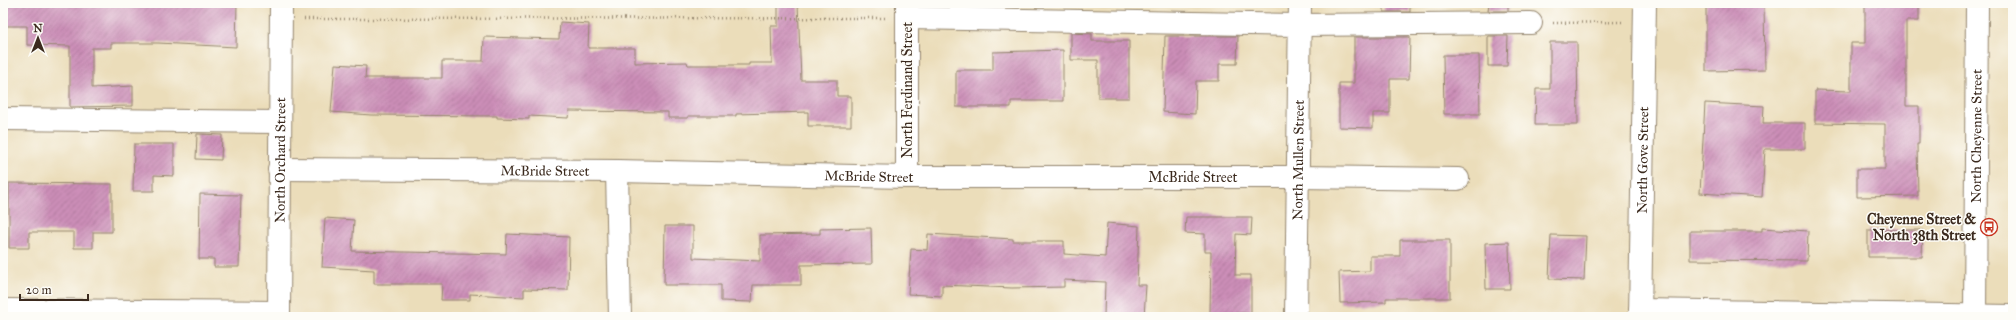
<svg xmlns="http://www.w3.org/2000/svg" width="2016" height="320" viewBox="0 0 2016 320" font-family="'IM FELL Great Primer',serif">
<defs>
<pattern id="building-hatch" width="6" height="6" patternUnits="userSpaceOnUse"><rect width="6" height="6" fill="#cc8eb8"/><path d="M-1 1l2-2M0 6l6-6M5 7l2-2" fill="none" stroke="#a77495"/></pattern>
</defs>
<rect width="100%" height="100%" fill="#fdfcf7"/>
<filter id="ink" filterUnits="userSpaceOnUse"><feTurbulence type="fractalNoise" baseFrequency=".025" numOctaves="2"/><feDisplacementMap in="SourceGraphic" scale="8" xChannelSelector="R" yChannelSelector="G"/><feConvolveMatrix kernelMatrix="1 2 1 2 8 2 1 2 1" color-interpolation-filters="sRGB"/></filter>
<filter id="wash" filterUnits="userSpaceOnUse"><feTurbulence type="fractalNoise" baseFrequency=".012" numOctaves="4" result="noise"/><feDisplacementMap in="SourceGraphic" scale="16" xChannelSelector="R" yChannelSelector="G"/><feGaussianBlur stdDeviation="0.9" result="paint"/><feColorMatrix in="noise" values="0 0 0 0 0 0 0 0 0 0 0 0 0 0 0 0 0 1.4 0 .05"/><feComposite in="paint" operator="in"/></filter>
<g filter="url(#wash)">
<rect width="100%" height="100%" fill="#ebddba"/>
<g id="blocks">
<g fill="url(#building-hatch)">
<polygon points="3,3 237,3 236,47 158,43 111,43 111,48 92,48 92,88 133,86 133,106 70,107 70,46 27,45 27,26 3,26"/>
<polygon points="778,3 798,3 801,80 837,80 837,96 851,96 851,126 808,126 808,112 736,114 736,116 688,116 688,118 668,118 668,112 569,111 568,118 529,116 529,119 497,118 497,116 371,115 331,112 335,64 366,66 365,78 442,78 442,61 483,61 484,37 559,39 560,22 589,24 588,48 635,48 635,63 687,62 688,65 749,65 749,63 772,63 771,26 778,26"/>
<rect x="1384" y="3" width="26" height="9"/>
<polygon points="1489,3 1508,3 1508,11 1488,11"/>
<polygon points="1706,3 1764,3 1765,70 1706,71"/>
<polygon points="1865,3 1919,3 1919,21 1906,21 1906,106 1919,106 1919,144 1917,144 1918,196 1857,197 1857,169 1885,169 1885,124 1815,123 1815,90 1851,91 1851,43 1865,43"/>
<polygon points="1071,33 1092,34 1092,41 1129,41 1129,98 1098,98 1098,60 1071,60"/>
<polygon points="1165,36 1238,36 1237,64 1219,64 1219,81 1196,81 1195,114 1163,112"/>
<polygon points="1488,36 1508,36 1507,66 1488,66"/>
<polygon points="1354,37 1410,37 1409,79 1390,79 1390,113 1373,113 1373,128 1339,127 1339,83 1354,83"/>
<polygon points="1550,42 1577,42 1578,125 1535,125 1536,89 1550,89"/>
<polygon points="1063,50 1063,101 1011,101 1011,107 956,107 956,70 993,70 993,52"/>
<polygon points="1443,55 1479,55 1480,114 1444,114"/>
<polygon points="1705,103 1764,106 1763,123 1805,123 1805,149 1765,149 1762,197 1700,193"/>
<polygon points="197,134 222,135 221,160 196,159"/>
<polygon points="134,144 174,144 174,176 154,175 154,191 133,191"/>
<polygon points="9,183 112,184 112,232 93,232 93,248 74,248 74,232 29,232 29,248 9,248"/>
<polygon points="200,194 241,195 239,267 214,267 214,259 199,259"/>
<polygon points="1186,217 1252,217 1251,235 1236,234 1235,275 1251,275 1251,313 1210,313 1211,252 1205,252 1205,234 1185,233"/>
<polygon points="325,218 354,220 352,251 506,254 507,234 569,237 568,290 524,289 524,297 470,294 470,300 441,300 442,284 374,284 374,270 322,267"/>
<polygon points="1107,223 1139,226 1137,285 1146,285 1144,317 1104,315 1105,282 1064,280 1064,287 1012,288 942,285 942,296 908,294 911,249 927,250 928,234 1013,239 1013,241 1064,241 1064,254 1105,257"/>
<polygon points="665,226 693,226 693,258 760,261 760,235 820,234 820,229 871,228 872,264 801,265 801,285 753,285 752,302 721,301 721,285 664,285"/>
<polygon points="1762,228 1808,231 1807,261 1690,260 1690,231 1762,231"/>
<polygon points="1868,230 1923,230 1922,257 1868,257"/>
<polygon points="1551,235 1586,236 1584,280 1549,279"/>
<polygon points="1400,240 1450,240 1450,298 1386,298 1386,302 1340,303 1339,272 1370,271 1370,256 1400,256"/>
<polygon points="1509,242 1510,289 1486,289 1485,243"/>
</g>
</g>
</g>
<g filter="url(#ink)">
<use href="#blocks" fill-opacity="0" stroke="#93846c" stroke-width="1"/>
<g fill="none" stroke-linecap="round" stroke-linejoin="round">
<g stroke="#93846c" stroke-width="24">
<g id="minor">
<polyline points="907,18 1299,25 1531,23"/>
<polyline points="3,119 280,122"/>
<path id="s1" d="M279,169L617,171L907,177H1298L1458,179"/>
<polyline points="617,171 620,317"/>
<polyline points="907,177 907,4"/>
<polyline points="3,310 279,312"/>
<polyline points="1640,310 2013,316"/>
<path id="s2" d="M279,317L281,3"/>
<path id="s3" d="M1296,317L1300,3"/>
<path id="s4" d="M1640,317L1645,3"/>
<path id="s5" d="M1975,317L1977,3"/>
</g>
</g>
<g stroke="#93846c" stroke-width="2.5" stroke-dasharray="1 3" stroke-linecap="butt">
<polyline points="304,19 885,18"/>
<polyline points="1553,23 1622,22"/>
</g>
<use href="#minor" stroke="#fff" stroke-width="22"/>
</g>
</g>
<defs>
<g id="bus-ring" transform="scale(0.9)"><circle r="9.5" fill="#fdfcf7" stroke="#c8321e" stroke-width="1.5"/><path d="M-5-6H5V4H4V6H2V4H-2V6H-4V4H-5ZM-3.5-4V0h7V-4ZM-3.5 1.2v1.5H-2V1.2ZM2 1.2v1.5H3.5V1.2Z" fill="#c8321e"/></g>
</defs>
<g fill-rule="evenodd">
<use href="#bus-ring" x="1989" y="227"/>
</g>
<g text-anchor="middle" stroke-width="3" stroke-linejoin="round" paint-order="stroke">
<g font-size="14" fill="#3b2a1e" stroke="#fdfcf7">
<text transform="translate(907 90) rotate(-90)" y="5">North Ferdinand Street</text>
<text dy="5" stroke="none"><textPath href="#s5" startOffset="181">North Cheyenne Street</textPath></text>
<text dy="5" stroke="none"><textPath href="#s2" startOffset="157">North Orchard Street</textPath></text>
<text dy="5" stroke="none"><textPath href="#s3" startOffset="157">North Mullen Street</textPath></text>
<text dy="5" stroke="none"><textPath href="#s4" startOffset="157">North Gove Street</textPath></text>
<text dy="5" stroke="none"><textPath href="#s1" startOffset="266">McBride Street</textPath></text>
<text dy="5" stroke="none"><textPath href="#s1" startOffset="590">McBride Street</textPath></text>
<text dy="5" stroke="none"><textPath href="#s1" startOffset="914">McBride Street</textPath></text>
</g>
<g font-size="14" font-weight="bold" fill="#3b2a1e" stroke="#fdfcf7" text-anchor="end">
<text x="1976" y="224">Cheyenne Street &amp;<tspan x="1976" dy="16">North 38th Street</tspan></text>
</g>
</g>
<rect width="2016" height="320" fill="none" stroke="#fdfcf7" stroke-width="16"/>
<g transform="translate(38 38)" stroke="#fdfcf7" stroke-width="3" paint-order="stroke">
<path d="M0-3L7 15L0 10L-7 15Z" fill="#3b2a1e"/>
<text y="-6" font-size="11" font-weight="bold" text-anchor="middle" fill="#3b2a1e">N</text>
</g>
<path d="M20 294v6h68v-6" fill="none" stroke="#3b2a1e" stroke-width="2"/>
<text x="26" y="294" font-size="12" fill="#3b2a1e" stroke="#fdfcf7" stroke-width="3" paint-order="stroke">20 m</text>
</svg>
